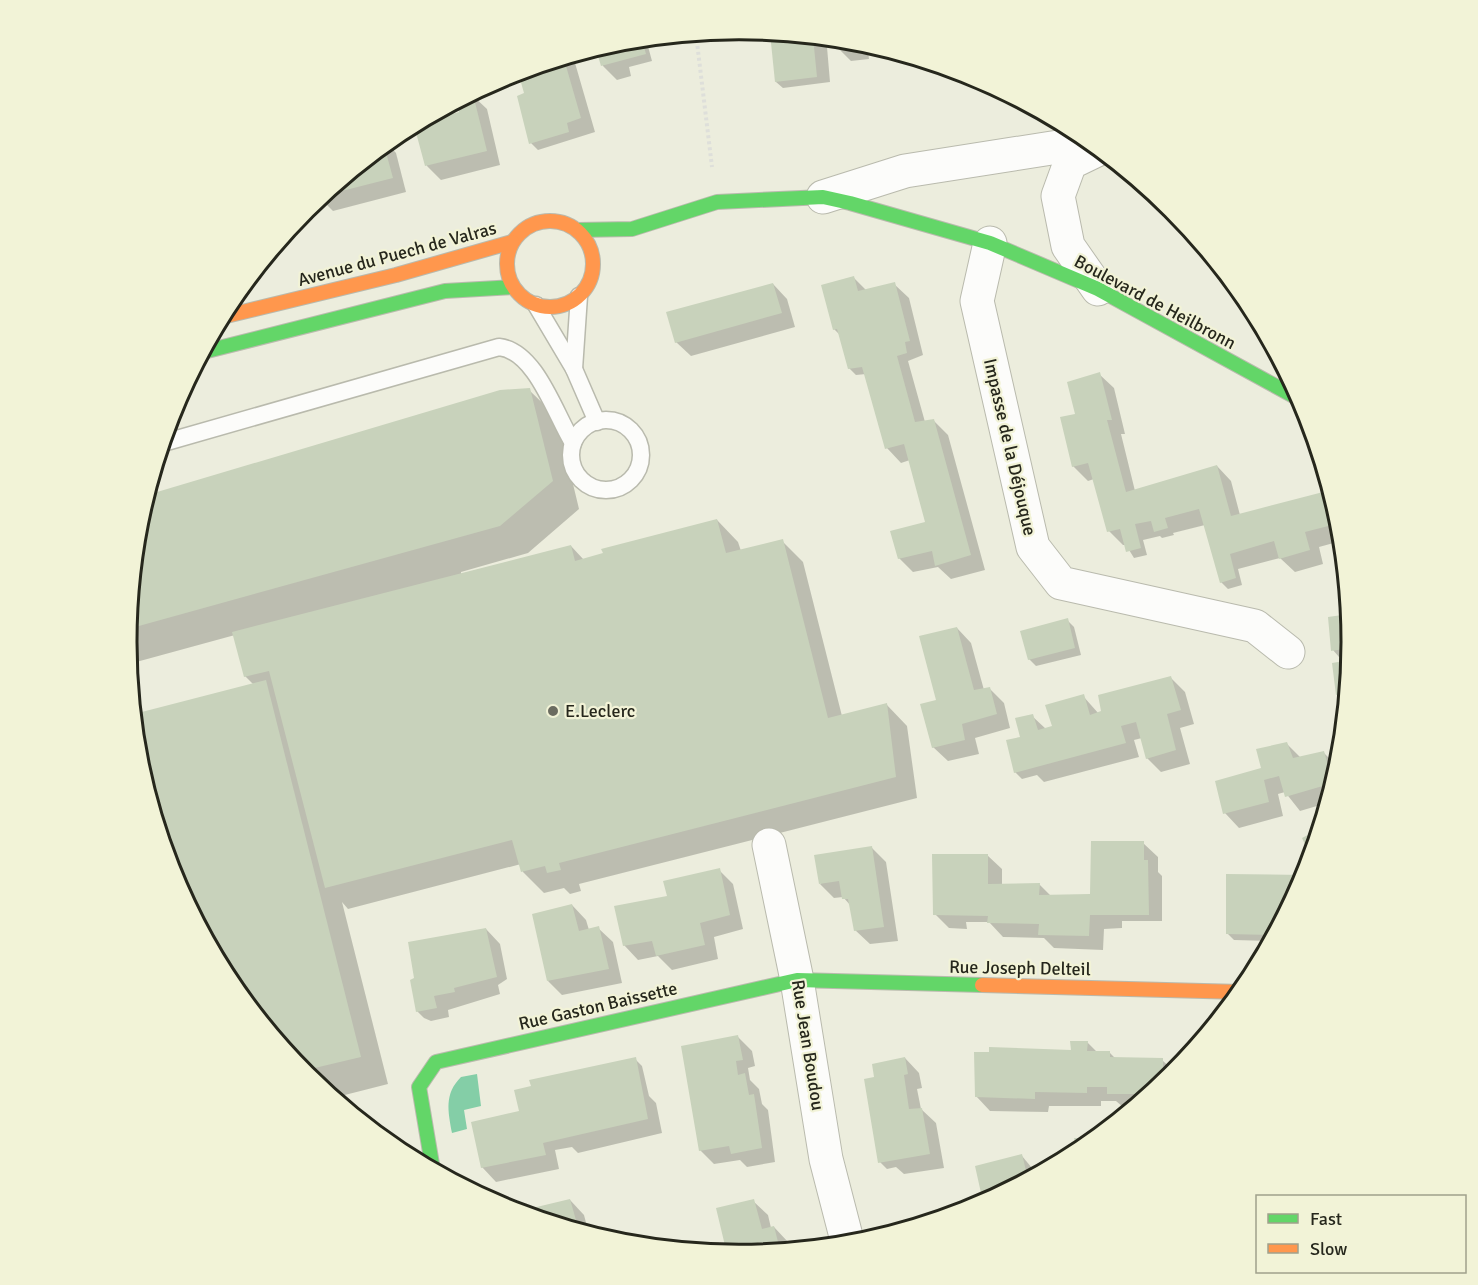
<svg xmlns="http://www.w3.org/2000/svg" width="1478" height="1285" viewBox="0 0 1478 1285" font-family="Signika,sans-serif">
<rect width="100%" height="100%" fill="#eceddd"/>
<path fill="#84cea7" d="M477,1074L481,1106L464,1110L467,1129L452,1133C448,1111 444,1094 461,1077Z"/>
<g fill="#0003">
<polygon points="772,33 859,42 867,44 869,59 851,61 836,46 827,47 830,82 783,88 776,82"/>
<polygon points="646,39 652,61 629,67 631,76 617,80 603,66 598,48 620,42"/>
<polygon points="872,46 885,50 877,51"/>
<polygon points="573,56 595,132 538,150 531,143 526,94 520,72"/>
<polygon points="472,95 487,109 500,165 441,180 427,166 418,132 461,113 458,102"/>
<polygon points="387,143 396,153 406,192 333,211 320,198"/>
<polygon points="854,278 867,291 894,284 909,298 923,355 908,361 925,422 933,420 948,435 985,570 951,579 938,567 913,572 899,558 927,523 910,460 901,463 887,448 866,374 856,375 849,368 841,336 834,329"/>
<polygon points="773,284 787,299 795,327 691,356 676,342"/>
<polygon points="1099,374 1114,388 1125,434 1121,434 1135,491 1217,466 1231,481 1240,515 1327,492 1332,498 1341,541 1319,547 1323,564 1295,572 1280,558 1238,569 1242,585 1228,589 1221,582 1205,525 1173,533 1174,535 1162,538 1160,536 1143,540 1147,555 1134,558 1126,545 1123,545 1109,531 1094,479 1088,481 1073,466 1077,415"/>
<polygon points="529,390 557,417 579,509 528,553 461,572 461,574 571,546 584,560 717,520 738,542 741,551 782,541 803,562 842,716 886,704 907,726 917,798 579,884 581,891 570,894 564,888 544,893 523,872 521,864 348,909 342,902 388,1084 333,1098 306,1075 230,982 173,877 138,762 134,715 254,685 245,676 235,635 129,664 127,642 138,523 146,497 501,392"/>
<polygon points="1349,615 1350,656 1339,657 1333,650"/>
<polygon points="1067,620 1074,627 1081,655 1036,666 1029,659"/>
<polygon points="957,628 971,643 984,690 989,688 1004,703 1010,728 975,738 979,754 948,761 933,747 938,701"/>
<polygon points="1350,662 1346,700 1344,701 1337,694"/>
<polygon points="1171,678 1185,692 1194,724 1180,728 1190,764 1161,772 1147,758 1142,738 1134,740 1139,757 1044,782 1037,775 1022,779 1015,772 1020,738 1032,716 1046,729 1053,727 1083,696 1099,714"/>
<polygon points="1286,743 1301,758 1323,752 1338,767 1327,803 1300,811 1285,792 1278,794 1283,816 1239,828 1225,813"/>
<polygon points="1143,843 1158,857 1158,872 1162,876 1162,921 1122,921 1122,928 1104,929 1103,950 1054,948 1044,938 1003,937 989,922 966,922 967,929 949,928 935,914 987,855 1002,869 1002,885 1039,884 1051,896 1091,896"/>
<polygon points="872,848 886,862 898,941 870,944 855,930 851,906 843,897 834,898 820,884"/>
<polygon points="719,870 733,884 743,929 714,937 718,959 672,970 658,956 638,960 624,945 669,897"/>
<polygon points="1227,875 1305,876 1270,941 1234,940 1227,933"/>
<polygon points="572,905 586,920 589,930 598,928 613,942 622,983 562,995 548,981"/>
<polygon points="486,929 500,944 507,979 498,985 500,994 448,1010 449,1017 431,1021 424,1018 417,1011"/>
<polygon points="738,1037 752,1051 755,1066 748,1068 750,1080 759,1089 762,1104 768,1110 775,1162 747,1167 740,1160 714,1164 700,1150"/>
<polygon points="1087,1042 1098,1053 1110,1053 1116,1059 1162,1060 1175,1072 1133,1108 1123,1107 1116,1101 1101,1101 1101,1106 1049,1106 1048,1112 990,1111 976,1096"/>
<polygon points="905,1058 919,1073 922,1088 917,1089 921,1109 936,1123 944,1168 904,1174 896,1167 887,1169 880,1162 876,1078"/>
<polygon points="635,1059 642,1066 649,1096 656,1103 662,1133 578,1153 572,1147 555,1150 559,1169 496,1182 482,1167 521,1112"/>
<polygon points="1022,1156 1037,1174 985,1202"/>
<polygon points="570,1200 584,1215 589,1234 523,1214 522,1212"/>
<polygon points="753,1201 768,1215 771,1228 774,1227 788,1242 790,1250 729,1254 718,1209"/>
</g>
<g fill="#c8d2bb">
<polygon points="770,33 813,37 817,77 775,82"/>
<polygon points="835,39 855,41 855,46 836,48"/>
<polygon points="642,40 646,54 601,66 596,49 620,42"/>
<polygon points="564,59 581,118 567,123 569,132 529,144 517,96 524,93 518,72"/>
<polygon points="473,94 487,151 425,166 414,125 459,112 457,102"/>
<polygon points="384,145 393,178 322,196"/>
<polygon points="854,276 858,291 895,282 910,341 905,342 907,353 897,356 915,422 934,419 971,555 935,566 932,551 898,559 890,531 925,522 904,444 885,449 862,367 848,369 837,329 833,330 821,285"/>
<polygon points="773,283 782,313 675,343 666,312"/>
<polygon points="1100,372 1112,420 1107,420 1126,492 1217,465 1231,516 1327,491 1336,524 1305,532 1310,550 1279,559 1274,541 1230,554 1236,578 1220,583 1199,509 1165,518 1168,528 1154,532 1151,521 1135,524 1141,548 1126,552 1120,529 1107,532 1088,463 1072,467 1060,417 1075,414 1067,382"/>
<polygon points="530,388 553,481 500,526 128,629 138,523 147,495 500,390"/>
<polygon points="717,519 726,553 783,539 828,718 887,703 896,777 559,863 561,870 547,873 545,866 521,872 512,840 325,888 269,671 244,677 232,632 571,545 575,561 603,553 601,549"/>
<polygon points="1349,614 1351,648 1331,651 1328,617"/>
<polygon points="1068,618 1075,648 1028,660 1020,631"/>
<polygon points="957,627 974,690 990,687 997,714 962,724 965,740 932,748 920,704 936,700 919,636"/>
<polygon points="1350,660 1347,692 1336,695 1332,663"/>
<polygon points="1171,676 1181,710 1167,714 1176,750 1146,759 1136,722 1121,726 1126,743 1014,773 1006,740 1020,737 1015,718 1033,714 1038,730 1052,726 1045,705 1084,694 1090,715 1101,711 1098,695"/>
<polygon points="266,680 361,1057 302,1071 230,982 173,877 138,762 134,714"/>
<polygon points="1287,742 1293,758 1324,751 1333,783 1285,797 1279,776 1264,780 1269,802 1223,814 1215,781 1261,768 1256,749"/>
<polygon points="1316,831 1318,835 1311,857 1302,838"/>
<polygon points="1091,841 1144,841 1144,860 1148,860 1149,915 1090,915 1089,936 1038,935 1039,924 987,923 988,916 933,915 932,854 988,854 988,884 1040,883 1039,895 1090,894"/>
<polygon points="872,846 884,927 854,931 848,899 842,899 839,881 819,884 814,855"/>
<polygon points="720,868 730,915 700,923 705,945 656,956 652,941 623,946 614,906 667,896 663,881"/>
<polygon points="1226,874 1305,875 1274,935 1226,934"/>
<polygon points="572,904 579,931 599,926 609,969 547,981 532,914"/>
<polygon points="486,928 497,977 454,988 455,992 434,996 437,1008 416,1012 410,980 414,978 408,942"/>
<polygon points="738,1035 743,1060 736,1061 738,1075 745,1073 749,1095 754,1094 762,1148 731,1154 729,1146 699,1151 681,1046"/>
<polygon points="1070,1041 1088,1041 1087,1051 1110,1051 1110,1057 1163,1058 1163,1083 1149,1094 1107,1094 1107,1087 1087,1087 1087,1093 1035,1092 1035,1099 975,1097 974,1052 989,1052 989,1047 1071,1050"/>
<polygon points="636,1057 648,1119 543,1143 546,1155 481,1168 471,1122 519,1111 514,1090 531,1086 529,1080"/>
<polygon points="905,1057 908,1074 904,1075 909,1109 922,1108 930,1154 878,1163 864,1079 874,1077 872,1064"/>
<polygon points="1074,1138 1096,1138 1078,1153"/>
<polygon points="1022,1154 1028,1179 973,1209 913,1227 911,1219 983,1202 975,1166"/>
<polygon points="570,1199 579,1231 521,1213 520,1211"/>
<polygon points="754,1199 762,1229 774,1226 778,1242 770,1243 772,1252 727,1254 716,1208"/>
</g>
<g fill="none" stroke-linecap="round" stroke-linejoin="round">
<g stroke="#b9baad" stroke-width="19">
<g id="lane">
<polyline points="536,305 574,369 597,422"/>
<polyline points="574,369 579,296"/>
<circle cx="606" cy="455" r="35"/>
<path d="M163,443L499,347C536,351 555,414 573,443"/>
</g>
</g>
<g stroke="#b9baad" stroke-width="35">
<g id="street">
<polyline points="823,197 905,171 1090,142"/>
<polyline points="990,243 977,301 1033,547 1061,583 1255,626 1288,652"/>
<polyline points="1098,289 1068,246 1058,196 1070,163 1099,149"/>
<polyline points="769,845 797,980 826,1159 848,1244"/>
</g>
</g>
<g stroke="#b9baad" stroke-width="16">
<g id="fast">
<polyline points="578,230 632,229 717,202 823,197 850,203 990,243 1098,289 1301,400"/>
<polyline points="203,352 445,291 513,287"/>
<polyline points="433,1170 419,1087 436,1062 797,980 982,985"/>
</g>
</g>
<g stroke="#b9baad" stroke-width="16">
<g id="slow">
<circle cx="550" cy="264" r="43"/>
<polyline points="222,317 396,275 512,242"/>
<polyline points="982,985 1241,992"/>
</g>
</g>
<polyline stroke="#dedfda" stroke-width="4" stroke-dasharray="3 3" stroke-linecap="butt" points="696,34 712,167"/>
<use href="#lane" stroke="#fcfcfa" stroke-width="16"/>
<use href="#street" stroke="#fcfcfa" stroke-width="33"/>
<use href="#fast" stroke="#63d668" stroke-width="14"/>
<use href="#slow" stroke="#ff974d" stroke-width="14"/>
</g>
<circle fill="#6b6c60" stroke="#f2f3d7" stroke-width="2" cx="553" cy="711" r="6"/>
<g text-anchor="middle" stroke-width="4.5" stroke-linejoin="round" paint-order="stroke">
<g font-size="18" fill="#26271c" stroke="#f2f3d7">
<text transform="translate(397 254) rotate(-15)" y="6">Avenue du Puech de Valras</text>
<text transform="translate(1155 302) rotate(28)" y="6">Boulevard de Heilbronn</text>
<text transform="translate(1010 447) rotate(77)" y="6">Impasse de la Déjouque</text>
<text transform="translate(1020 968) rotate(1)" y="6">Rue Joseph Delteil</text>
<text transform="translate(598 1006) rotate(-13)" y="6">Rue Gaston Baissette</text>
<text transform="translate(808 1045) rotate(81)" y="6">Rue Jean Boudou</text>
</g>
<g font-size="18" fill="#26271c" stroke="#f2f3d7" text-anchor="start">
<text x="565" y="717">E.Leclerc</text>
</g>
</g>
<path d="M0 0H1478V1285H0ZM137 642a602 602 0 1 1 1204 0a602 602 0 1 1-1204 0Z" fill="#f2f3d7" fill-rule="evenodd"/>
<path fill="none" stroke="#26271c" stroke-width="3" d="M137 642a602 602 0 1 1 1204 0a602 602 0 1 1-1204 0Z"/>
<rect x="1256" y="1195" width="210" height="78" fill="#f2f3d7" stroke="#a0a18c" stroke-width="1.5"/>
<rect x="1268" y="1214" width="30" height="9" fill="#63d668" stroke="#a0a18c" stroke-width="1.5"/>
<text x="1310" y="1225" font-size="18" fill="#26271c">Fast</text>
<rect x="1268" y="1244" width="30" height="9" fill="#ff974d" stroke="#a0a18c" stroke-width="1.5"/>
<text x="1310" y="1255" font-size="18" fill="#26271c">Slow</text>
</svg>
